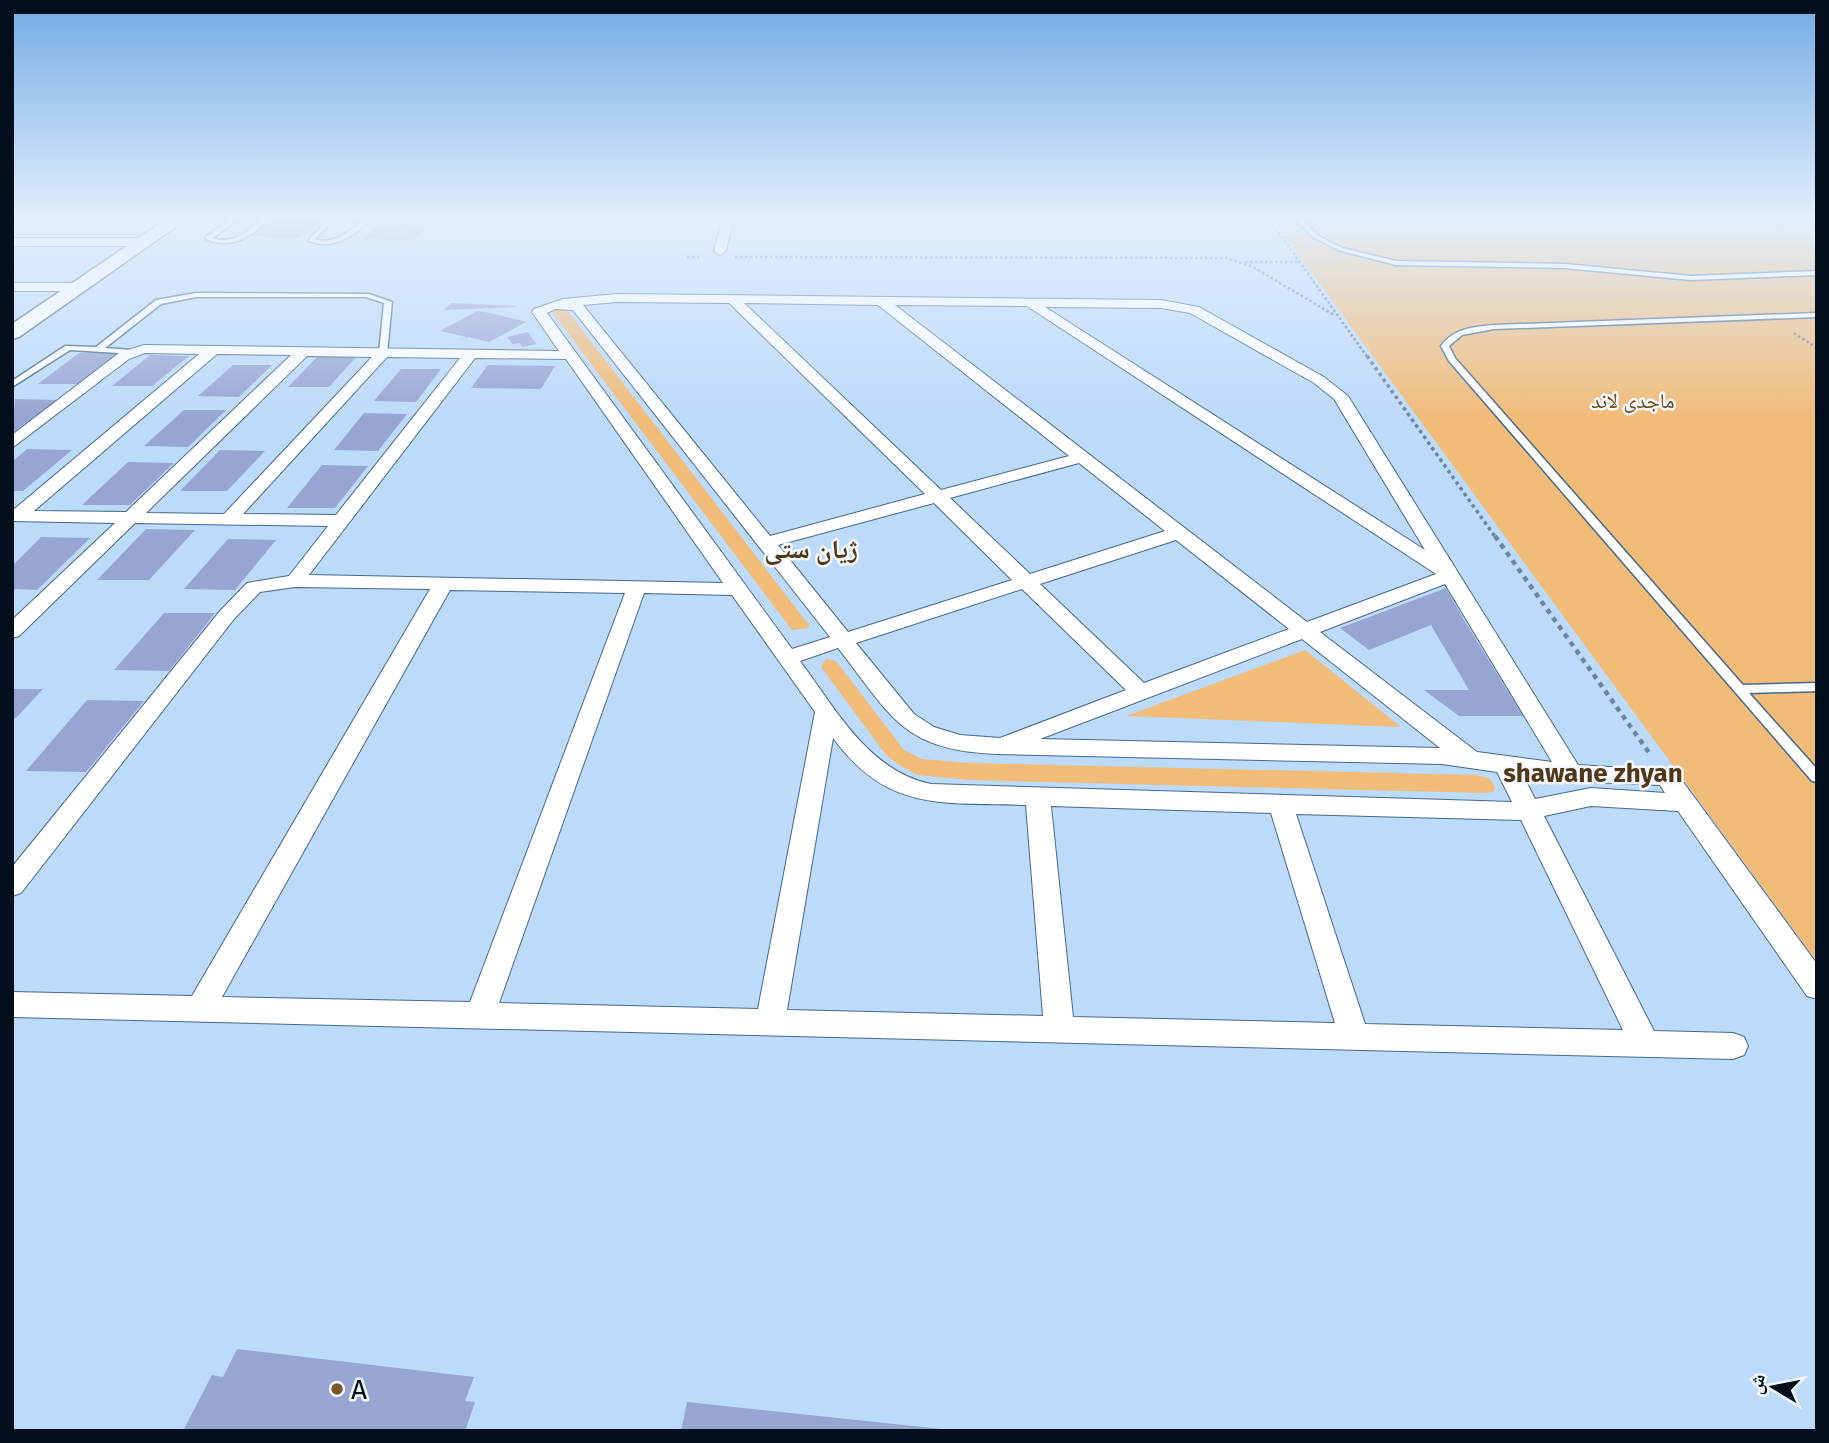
<svg xmlns="http://www.w3.org/2000/svg" width="1829" height="1443" viewBox="0 0 1829 1443" font-family="'Fira Sans','Noto Naskh Arabic',sans-serif">
<rect width="100%" height="100%" fill="#bcdafa"/>
<g fill="#f1bb78">
<polygon points="1270,216 1817,216 1817,962"/>
<polygon points="558,308 566,309 809,625 808,628 792,630 552,312"/>
<polygon points="1305,650 1401,727 1126,716"/>
<polygon points="826,659 836,661 904,750 922,759 969,763 1477,775 1490,779 1495,787 1493,792 1483,793 970,780 917,775 899,765 886,755 821,667"/>
</g>
<g fill="#97a5d3">
<polygon points="276,220 290,220 288,222 323,221 299,238 251,236"/>
<polygon points="384,223 399,223 397,225 432,224 412,241 363,239 378,224"/>
<polygon points="451,303 516,306 516,307 444,310"/>
<polygon points="477,311 491,313 526,322 489,342 469,337 456,341 467,337 440,331"/>
<polygon points="528,332 536,344 523,347 520,343 512,344 507,337"/>
<polygon points="79,353 118,353 78,384 38,384"/>
<polygon points="150,355 189,356 152,386 112,386"/>
<polygon points="318,356 357,356 329,387 288,387"/>
<polygon points="233,365 272,365 239,397 198,396"/>
<polygon points="488,365 555,366 541,389 471,388"/>
<polygon points="401,369 441,369 416,402 374,401"/>
<polygon points="15,399 57,400 12,433"/>
<polygon points="184,410 226,410 188,447 144,446"/>
<polygon points="364,413 407,414 378,451 334,450"/>
<polygon points="27,449 72,450 23,491 12,491 12,462"/>
<polygon points="220,450 265,451 227,491 180,491"/>
<polygon points="128,462 174,463 130,505 82,505"/>
<polygon points="322,465 368,466 335,508 287,508"/>
<polygon points="146,529 195,530 149,580 97,580"/>
<polygon points="41,537 90,538 37,590 12,589 12,566"/>
<polygon points="228,539 276,540 235,590 184,589"/>
<polygon points="1446,588 1464,620 1523,716 1459,716 1424,690 1469,690 1431,625 1369,650 1340,628"/>
<polygon points="164,613 215,613 169,671 114,670"/>
<polygon points="12,689 43,689 16,718 12,718"/>
<polygon points="87,700 144,701 86,772 26,771"/>
<polygon points="237,1349 474,1377 465,1401 475,1402 465,1431 183,1431 212,1375 223,1377"/>
<polygon points="687,1402 942,1429 942,1431 681,1431"/>
</g>
<g fill="none" stroke-linecap="round" stroke-linejoin="round">
<g stroke="#46688b" stroke-width="3">
<g id="lane">
<path d="M234,216L240,217L213,238C233,246 251,229 266,216L272,217C254,235 232,251 206,239V237Z"/>
<path d="M331,216L337,217L315,239C336,246 352,229 367,216L373,217C355,235 335,251 309,241V239Z"/>
<polygon points="1293,216 1300,216 1317,235 1342,248 1396,261 1565,264 1691,276 1817,271 1817,275 1691,280 1565,268 1396,265 1338,250 1313,237"/>
<polygon points="196,293 369,294 392,302 387,353 383,355 379,353 384,303 366,297 196,297 161,304 105,348 132,350 135,350 135,354 70,350 12,387 12,381 65,346 96,347 156,300"/>
<path d="M1817,313V317L1494,329L1462,335L1449,346L1455,358L1743,685L1817,683V691L1749,693L1817,769V782L1812,781L1449,361L1441,346C1454,328 1473,327 1494,325Z"/>
</g>
</g>
<g stroke="#46688b" stroke-width="2">
<g id="street">
<polygon points="1050,216 1045,219 733,220 726,251 720,255 714,251 722,220 228,220 222,217"/>
<polygon points="12,238 146,238 152,242 146,246 12,246"/>
<polygon points="12,283 80,283 86,287 80,291 12,291"/>
<path d="M617,294L1161,300L1199,307L1324,377L1348,396L1578,765L1675,771L1817,964V999L1807,996L1678,811L1591,806L1544,816L1654,1031L1733,1033L1744,1037L1748,1046L1744,1055L1733,1059L12,1017V992L192,996L430,589L295,587L260,592L234,619L21,893L12,896V867L220,611L247,583L289,576L328,526L135,523L19,636L12,638V620L115,523L12,521V511L199,354L145,353L129,359L12,448V435L119,353L144,345L559,351L532,312L534,309L563,299ZM617,302L729,303L925,494L770,536L583,305ZM744,303L878,305L1069,456L941,490ZM895,305L1027,306L1436,574L1307,622ZM1045,307L1161,308L1190,313L1314,383L1334,399L1425,550ZM555,309L573,310L830,637L792,649L547,313ZM217,354L291,355L126,512L34,511ZM307,356L372,357L224,514L146,513ZM387,357L460,358L336,515L243,514ZM475,358L566,359L723,583L309,575ZM1079,463L1165,531L1030,574L950,498ZM934,503L1012,580L848,632L778,545ZM1176,540L1289,629L1144,683L1040,584ZM1445,584L1552,762L1477,752L1320,632ZM1022,589L1126,690L1000,738L960,735L934,727L914,714L856,643ZM450,590L625,593L470,1002L222,997ZM644,593L732,595L815,712L758,1009L499,1003ZM1302,639L1440,748L1040,739ZM838,648C892,717 902,750 997,754L1442,764L1497,772L1512,802L931,784C868,771 836,709 800,661ZM833,738C888,813 943,802 1026,805L1043,1016L787,1010ZM1523,775L1571,781L1660,785L1665,793L1591,788L1535,799ZM1051,806L1271,813L1335,1023L1073,1017ZM1296,814L1521,820L1623,1030L1365,1024Z"/>
</g>
</g>
<g stroke="#46688b" stroke-width="3">
<polygon id="secondary" points="171,216 191,216 19,337 12,339 12,324"/>
</g>
<g stroke="#6f859d" stroke-width="2.5" stroke-dasharray="2.5 2.5" stroke-linecap="butt">
<polyline points="1267,216 1368,358"/>
<polyline points="687,257 702,257"/>
<polyline points="735,257 1227,258 1253,267 1334,315"/>
<polyline points="1245,262 1300,262"/>
<polyline points="1794,333 1817,348"/>
</g>
<polyline stroke="#6f859d" stroke-width="3.5" stroke-dasharray="3.5 3.5" stroke-linecap="butt" points="1367,356 1496,538"/>
<polyline stroke="#6f859d" stroke-width="4.5" stroke-dasharray="5 5" stroke-linecap="butt" points="1495,536 1650,754"/>
<use href="#lane" fill="#fff" fill-rule="evenodd"/>
<use href="#street" fill="#fff" fill-rule="evenodd"/>
<use href="#secondary" fill="#fff" fill-rule="evenodd"/>
</g>
<linearGradient id="sky" x2="0" y2="1"><stop stop-color="#73abe3"/><stop offset="0.52" stop-color="#e1eefd"/><stop offset="1" stop-color="#e1eefd" stop-opacity="0"/></linearGradient>
<rect width="1829" height="418" fill="url(#sky)"/>
<circle fill="#78572d" stroke="#f4f8fc" stroke-width="2.5" cx="337" cy="1389" r="7"/>
<g text-anchor="middle" stroke-width="5" stroke-linejoin="round" paint-order="stroke">
<g font-size="21" fill="#6c4711" stroke="#f4f8fc">
<text x="1633" y="408">ماجدی لاند</text>
</g>
<g font-size="26" font-weight="bold" fill="#513716" stroke="#f4f8fc">
<text x="811" y="558">ژیان ستی</text>
<text x="1593" y="782">shawane zhyan</text>
</g>
<g font-size="28" fill="#040f1d" stroke="#f4f8fc" text-anchor="start">
<text x="351" y="1399">A</text>
</g>
</g>
<rect width="1829" height="1443" fill="none" stroke="#040f1d" stroke-width="28"/>
<g transform="translate(1773 1387) rotate(280)" stroke="#f4f8fc" stroke-width="5" paint-order="stroke">
<path d="M0-5L12 26L0 18L-12 26Z" fill="#040f1d"/>
<text y="-10" font-size="19" font-weight="bold" text-anchor="middle" fill="#040f1d">ش</text>
</g>
</svg>
